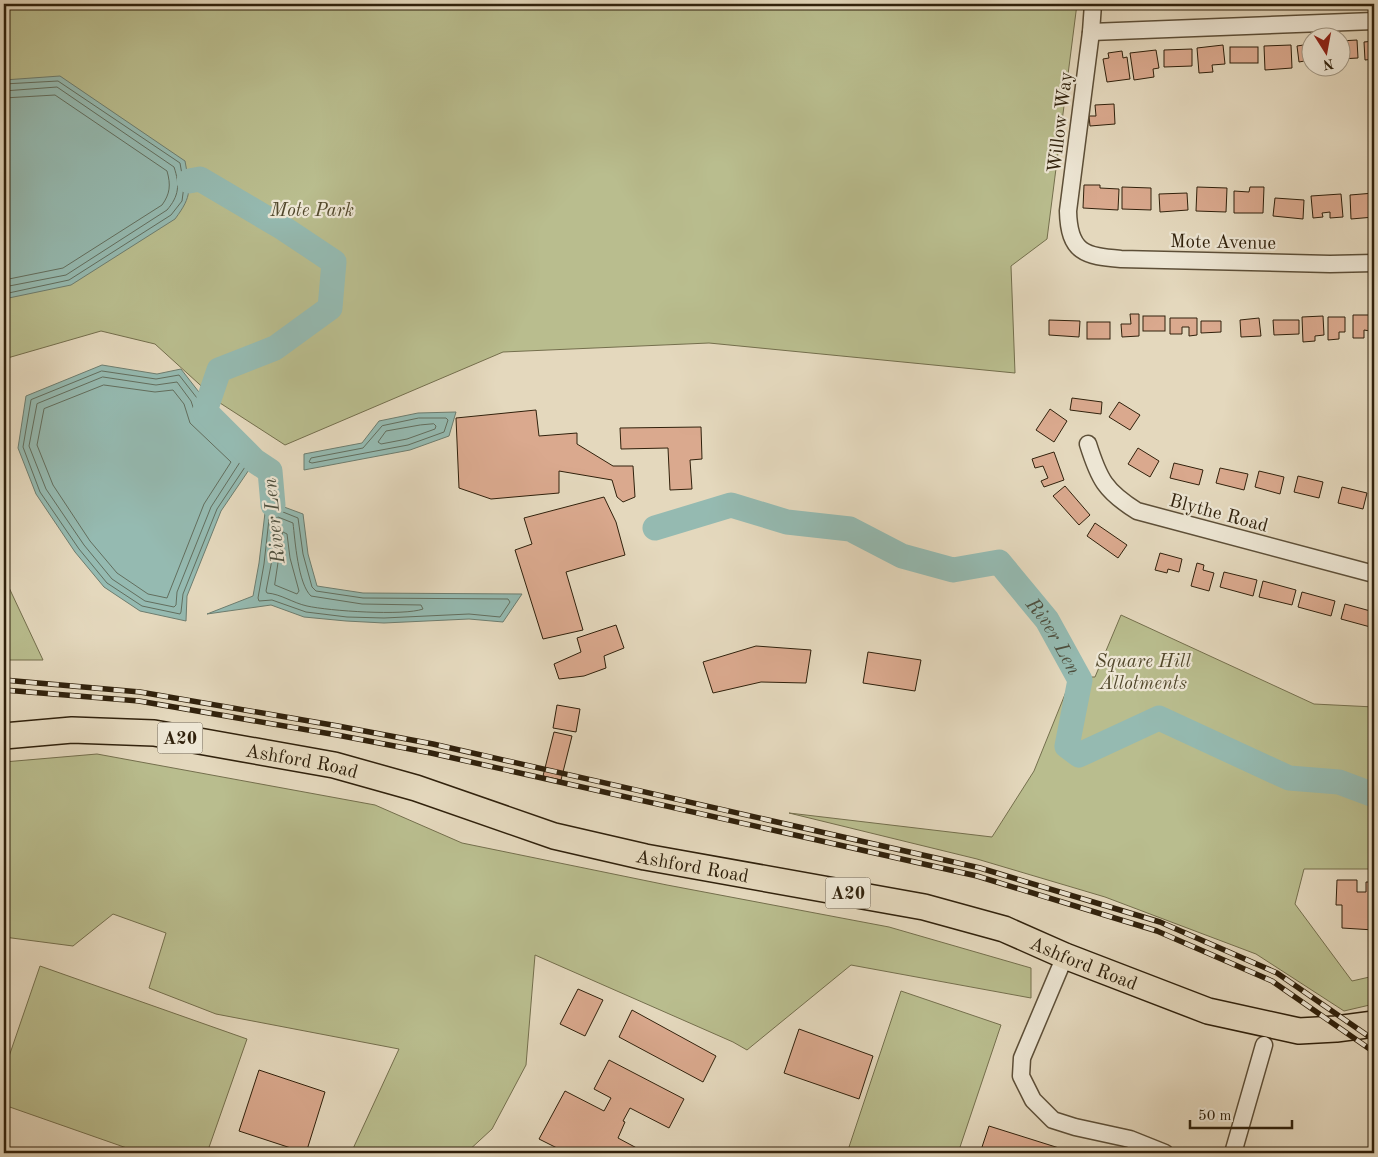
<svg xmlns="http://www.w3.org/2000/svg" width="1378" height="1157" viewBox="0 0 1378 1157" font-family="'Old Standard TT',serif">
<rect width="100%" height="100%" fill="#e4d8bd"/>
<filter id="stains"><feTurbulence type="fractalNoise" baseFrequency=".004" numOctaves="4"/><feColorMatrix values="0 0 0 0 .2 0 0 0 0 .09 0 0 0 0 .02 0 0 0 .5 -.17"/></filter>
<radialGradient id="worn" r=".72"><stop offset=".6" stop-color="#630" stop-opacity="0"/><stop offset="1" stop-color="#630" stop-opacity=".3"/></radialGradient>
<g fill="#b9bd8e" stroke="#746f4d">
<polygon points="4,4 1077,4 1047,239 1011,266 1015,373 709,343 503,352 285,445 220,403 155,344 101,331 4,359"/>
<polygon points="4,577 43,660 4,660"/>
<polygon points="1121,615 1314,704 1374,707 1374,785 1323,778 1374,802 1374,869 1304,869 1295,904 1352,981 1374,976 1374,1004 1344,1011 1256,954 1105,897 977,859 789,813 992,837 1034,771 1072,677 1095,677"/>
<polygon points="97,754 375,805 462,843 667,885 889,927 1031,968 1031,998 851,965 747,1050 733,1042 535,955 526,1065 492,1129 466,1153 351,1153 399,1049 216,1014 149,988 166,933 113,914 73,946 4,937 4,762"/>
<polygon points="40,966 247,1039 207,1153 141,1153 4,1105 4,1071"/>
<polygon points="901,991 1001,1025 958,1153 868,1153 849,1147"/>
</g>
<g fill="#95bab1" stroke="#6d7d6f">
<path d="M60,76L185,161C190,189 193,195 175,219L71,285L4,299V80Z"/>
<polygon points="102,365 157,374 181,369 202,396 205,411 240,445 253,449 255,461 221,511 187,596 186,621 140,611 104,587 75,552 36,494 18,448 26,396"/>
<polygon points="456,412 449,436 410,450 304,470 304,454 362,443 379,421 418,413"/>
<polygon points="279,469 276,504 303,514 308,554 317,586 363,593 522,594 503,622 469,619 384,623 346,621 304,617 271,605 207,614 253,596 259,563 270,471"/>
</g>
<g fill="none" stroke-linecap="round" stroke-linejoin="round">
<g stroke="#626e5e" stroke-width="1">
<polyline points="4,84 58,81 180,163 184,186 182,201 171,215 69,280 4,294"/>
<path d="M4,91L57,87L174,167C180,185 179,196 167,210L66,275L4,287"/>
<path d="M4,98L55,95L167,171C171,185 170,194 162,205L63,268L4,280"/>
<polygon points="102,371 156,379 179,375 197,398 201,415 236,449 249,454 249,461 217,509 183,594 181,612 180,614 142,606 107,583 79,549 40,492 23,447 31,400"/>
<polygon points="103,377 156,385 177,382 191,401 197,419 232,453 242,459 211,507 177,592 176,605 174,607 145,601 112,579 84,545 46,489 29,446 37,404"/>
<polygon points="104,385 155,392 173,390 184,404 190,423 231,462 204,504 167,598 148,594 117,573 90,541 53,485 37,445 44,409"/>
<polygon points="419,418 446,418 448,420 444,432 408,445 312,463 309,462 311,458 363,448 382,426"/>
<polygon points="434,424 436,426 435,429 407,439 381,444 378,442 386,431 420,425"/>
<polygon points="273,508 298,518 303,554 312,587 316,591 363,598 508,599 510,602 500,617 469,614 384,618 347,617 306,612 272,600 259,601 258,598 264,564 270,510"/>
<path d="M278,517L293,523C295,540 298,584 311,596L362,604L421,605L423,609C404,616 329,611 307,606C293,603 281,594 267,593L266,591L271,565L276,519Z"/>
<polygon points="283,532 287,534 290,558 299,591 297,594 275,585"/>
</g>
<g stroke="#95bab1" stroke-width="25">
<polyline points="189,181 200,179 283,228 334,262 330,308 275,348 219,370 205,411 255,461 270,471 273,505"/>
<path id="s1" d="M655,528L731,505L787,522L850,529L902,556L953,570L999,562L1047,620L1080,680L1067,746L1079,755L1159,718L1289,778L1339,782L1374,795"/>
</g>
</g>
<g fill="#daa98e" stroke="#30210c">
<polygon points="1116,4 1132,4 1133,6 1117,9"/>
<polygon points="1134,4 1163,4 1163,6 1134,8"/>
<polygon points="1357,40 1358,58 1340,59 1340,41"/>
<polygon points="1374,41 1374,59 1365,60 1364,42"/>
<polygon points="1310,44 1310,60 1299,62 1297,46"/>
<polygon points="1223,45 1225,64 1212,65 1213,72 1199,73 1197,48"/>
<polygon points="1291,45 1292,68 1265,70 1264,46"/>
<rect x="1230" y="47" width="28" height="16"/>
<polygon points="1192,49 1192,66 1164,67 1164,50"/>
<polygon points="1156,50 1159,68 1153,69 1154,77 1134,80 1130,53"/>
<polygon points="1122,51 1123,58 1127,57 1130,79 1107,82 1103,59 1109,58 1108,53"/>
<polygon points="1114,104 1115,124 1090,126 1089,116 1096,116 1095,105"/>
<polygon points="1084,185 1100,185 1100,188 1119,189 1118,210 1083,208"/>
<polygon points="1122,187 1151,188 1151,210 1122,209"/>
<polygon points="1197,187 1227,188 1226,212 1196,211"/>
<polygon points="1250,187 1264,187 1263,213 1234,213 1234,191 1249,192"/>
<polygon points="1187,193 1188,210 1160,212 1159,194"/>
<polygon points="1374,193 1374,217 1351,219 1350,195"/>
<polygon points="1341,194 1343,217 1330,218 1330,212 1322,213 1323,217 1313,218 1311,196"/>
<polygon points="1275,198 1304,200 1303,219 1273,216"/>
<polygon points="1130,314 1139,314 1139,336 1122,337 1121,324 1131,324"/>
<polygon points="1353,315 1371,315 1370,331 1364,330 1364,338 1353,338"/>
<rect x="1143" y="316" width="22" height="15"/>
<polygon points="1323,316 1324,335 1315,336 1315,341 1303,342 1302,317"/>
<polygon points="1328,317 1345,317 1345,332 1339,332 1339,339 1328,340"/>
<polygon points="1170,318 1197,318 1197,335 1189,336 1189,327 1182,327 1182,334 1170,334"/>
<polygon points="1259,318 1261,336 1241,337 1240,320"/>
<polygon points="1049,320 1080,321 1079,337 1049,335"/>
<polygon points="1273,320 1299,320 1299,334 1274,335"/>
<polygon points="1201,321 1221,321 1221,332 1201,333"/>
<rect x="1087" y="322" width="23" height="17"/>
<polygon points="1072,398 1102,402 1101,414 1070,410"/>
<polygon points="1119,402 1140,415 1130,430 1109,417"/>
<polygon points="1050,409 1067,421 1054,442 1036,430"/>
<polygon points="536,410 539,436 577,433 577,444 613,466 633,466 635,497 623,502 617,497 612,480 559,471 559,493 491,499 459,488 456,418"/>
<polygon points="701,427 702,459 690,460 692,489 670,490 668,448 621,449 620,428"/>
<polygon points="1138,448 1159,461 1150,477 1128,464"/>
<polygon points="1054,452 1064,480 1044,487 1041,481 1048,478 1043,466 1035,468 1032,459"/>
<polygon points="1174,463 1203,470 1199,485 1170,478"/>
<polygon points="1220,468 1248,474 1244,490 1216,483"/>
<polygon points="1259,471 1284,477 1280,494 1255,487"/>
<polygon points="1298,476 1323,482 1319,498 1294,492"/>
<polygon points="1065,486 1090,515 1079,525 1053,496"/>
<polygon points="1342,487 1367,493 1363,509 1338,503"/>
<polygon points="604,497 616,522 625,555 566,572 583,630 543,639 515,550 532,544 524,518"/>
<polygon points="1095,523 1127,545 1118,558 1087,536"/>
<polygon points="1160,553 1182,559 1179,572 1168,569 1167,573 1155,570"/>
<polygon points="1197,563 1204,565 1203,570 1214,573 1209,591 1191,586"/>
<polygon points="1224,572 1257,580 1253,596 1220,587"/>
<polygon points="1263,581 1296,590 1292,605 1259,597"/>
<polygon points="1302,592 1335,601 1331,616 1298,607"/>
<polygon points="1345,604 1374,612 1374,628 1341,619"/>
<polygon points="616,625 624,648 604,656 606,668 584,676 559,679 554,664 581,652 577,638"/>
<polygon points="756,646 811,650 806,683 761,682 713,693 703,662"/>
<polygon points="868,652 921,660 915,691 863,683"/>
<polygon points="557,705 580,709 576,732 553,728"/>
<polygon points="554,732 572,736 561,780 543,776"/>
<polygon points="1337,880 1357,880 1357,892 1366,892 1366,882 1374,882 1374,930 1342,928 1342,905 1336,905"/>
<polygon points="578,989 603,1000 585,1036 560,1024"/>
<polygon points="632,1010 716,1056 703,1082 619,1037"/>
<polygon points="799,1029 873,1056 859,1099 784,1073"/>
<polygon points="609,1060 684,1099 669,1128 630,1108 623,1121 625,1122 618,1138 646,1153 567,1153 539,1139 565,1091 604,1111 611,1098 594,1089"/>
<polygon points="259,1070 325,1092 306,1153 239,1131"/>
<polygon points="989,1126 1059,1148 1058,1153 980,1153"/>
</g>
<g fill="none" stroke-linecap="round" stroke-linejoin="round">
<g stroke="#5d4f38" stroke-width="19">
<g id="minor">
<path d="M1093,4L1091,32L1068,211C1069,253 1085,256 1121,259L1330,264L1374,263"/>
<polyline points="1091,32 1374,21"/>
<path d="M1088,444C1099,479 1105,491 1137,511L1374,574"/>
<polyline points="1065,956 1022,1058 1021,1076 1033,1100 1053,1120 1075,1127 1130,1139 1165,1153"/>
<polyline points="1233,1153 1264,1045"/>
</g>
</g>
<g stroke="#30210c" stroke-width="28">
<g id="primary">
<path id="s2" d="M4,736L72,730L154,733L334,765L416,788L554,836L645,857L924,907L1004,929L1065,956L1208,1011L1299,1031L1336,1029L1374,1024"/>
</g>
</g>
<use href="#minor" stroke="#ede6d4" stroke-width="16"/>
<use href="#primary" stroke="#e4d8bd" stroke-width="25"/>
<g stroke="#30210c" stroke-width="5.5">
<g id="rail">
<polyline points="4,680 140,692 338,726 433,744 980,868 1160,922 1277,973 1374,1040"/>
<polyline points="4,690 139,701 337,735 431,753 977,876 1157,931 1272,981 1374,1052"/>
</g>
</g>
<use href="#rail" stroke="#ede6d4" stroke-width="4" stroke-dasharray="11" stroke-linecap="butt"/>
</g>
<g text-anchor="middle" stroke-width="4.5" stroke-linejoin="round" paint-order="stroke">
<g fill="#ede6d4" stroke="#695c48" stroke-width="1">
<rect x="157.5" y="722.5" width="45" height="31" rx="4"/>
<rect x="825.5" y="877.5" width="45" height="31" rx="4"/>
</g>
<g font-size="18" font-weight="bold" fill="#30210c">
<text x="180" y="744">A20</text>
<text x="848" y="899">A20</text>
</g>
<g font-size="19" fill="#30210c" stroke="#ede6d4">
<text transform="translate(1059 122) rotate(-83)" y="7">Willow Way</text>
<text transform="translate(1223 241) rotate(1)" y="7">Mote Avenue</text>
<text transform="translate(1219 512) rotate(15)" y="7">Blythe Road</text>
<text dy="7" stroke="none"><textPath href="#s2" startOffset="301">Ashford Road</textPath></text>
<text dy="7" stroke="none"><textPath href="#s2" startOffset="706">Ashford Road</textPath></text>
<text dy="7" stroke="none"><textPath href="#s2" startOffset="1111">Ashford Road</textPath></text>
</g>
<g font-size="19" font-style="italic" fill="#52482c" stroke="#ede6d4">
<text x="312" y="216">Mote Park</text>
<text x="1143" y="667">Square Hill<tspan x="1143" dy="22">Allotments</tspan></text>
</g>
<g font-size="20" font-style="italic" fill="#4e4f3e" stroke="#ede6d4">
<text transform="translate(273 521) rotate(-96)" y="7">River Len</text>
<text dy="7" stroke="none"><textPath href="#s1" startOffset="452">River Len</textPath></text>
</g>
</g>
<rect width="1378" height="1157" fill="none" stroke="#e4d8bd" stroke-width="20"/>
<rect x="5" y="5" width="1368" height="1147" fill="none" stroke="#30210c" stroke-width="2.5"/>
<rect x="10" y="10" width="1358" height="1137" fill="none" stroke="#30210c"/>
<g transform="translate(1326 52) rotate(169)"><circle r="24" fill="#ede6d4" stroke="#a19784"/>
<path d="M0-4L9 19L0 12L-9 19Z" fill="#8f2418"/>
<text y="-8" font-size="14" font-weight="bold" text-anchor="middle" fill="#30210c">N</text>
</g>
<path d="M1190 1120v8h102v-8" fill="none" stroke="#30210c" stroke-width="2.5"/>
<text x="1198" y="1120" font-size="15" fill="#30210c" stroke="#ede6d4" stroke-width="4" paint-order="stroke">50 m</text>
<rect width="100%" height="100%" filter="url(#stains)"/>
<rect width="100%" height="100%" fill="url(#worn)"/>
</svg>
